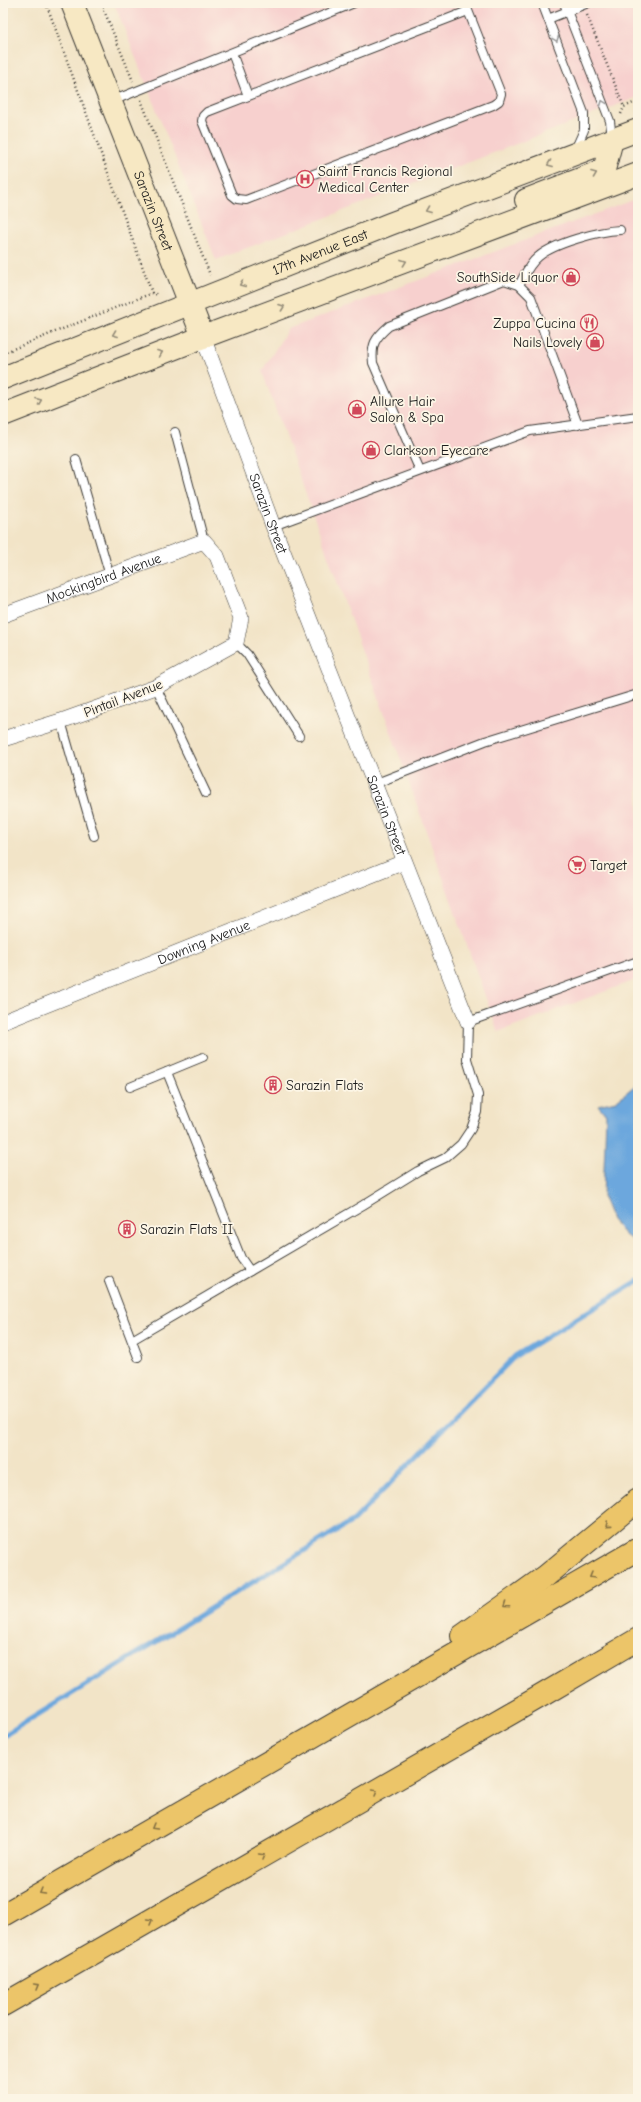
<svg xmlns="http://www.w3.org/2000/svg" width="641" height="2102" viewBox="0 0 641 2102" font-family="'Comic Neue',sans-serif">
<rect width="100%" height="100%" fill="#fcf5e5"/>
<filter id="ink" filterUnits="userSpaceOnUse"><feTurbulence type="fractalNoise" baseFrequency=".025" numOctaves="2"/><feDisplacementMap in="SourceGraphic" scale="8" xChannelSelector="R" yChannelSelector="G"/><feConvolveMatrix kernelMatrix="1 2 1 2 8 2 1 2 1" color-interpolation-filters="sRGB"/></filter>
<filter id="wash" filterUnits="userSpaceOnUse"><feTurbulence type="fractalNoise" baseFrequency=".012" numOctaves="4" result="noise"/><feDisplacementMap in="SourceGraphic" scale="16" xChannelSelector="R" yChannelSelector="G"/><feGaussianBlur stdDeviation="0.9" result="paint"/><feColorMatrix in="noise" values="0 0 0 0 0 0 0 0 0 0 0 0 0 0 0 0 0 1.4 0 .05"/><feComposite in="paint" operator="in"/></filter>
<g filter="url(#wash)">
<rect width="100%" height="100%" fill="#f2e4c7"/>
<g fill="#f7d0ce">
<polygon points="114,3 638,3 638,97 216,260"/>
<polygon points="638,198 638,979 498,1032 262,371 288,329"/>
</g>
<polygon fill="#6ca7dd" stroke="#44627c" points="638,1083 638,1243 626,1236 612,1220 603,1198 606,1115 598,1105 616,1101"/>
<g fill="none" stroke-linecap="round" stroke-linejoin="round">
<polyline stroke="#6ca7dd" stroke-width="5" points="3,1736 354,1520 515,1356 638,1281"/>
</g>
</g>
<g filter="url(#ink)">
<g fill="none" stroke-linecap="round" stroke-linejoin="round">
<g stroke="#3c3a36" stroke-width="10">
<g id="lane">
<polyline points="465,3 501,94 499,101 493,105 246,200 237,199 232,195 202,121 203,116 207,112 468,11"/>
<polyline points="542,3 584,113 584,130 575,150"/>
<polyline points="564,3 610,121 612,139"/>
<polyline points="548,19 588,3"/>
<polyline points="232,53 248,96"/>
<polyline points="112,101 354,3"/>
<path d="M519,285C524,276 529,264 538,257C554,243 599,231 620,230"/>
<polyline points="175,432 204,541"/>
<polyline points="76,459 110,576"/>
<path d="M420,471L373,363C371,344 375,338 389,326L504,280L519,285L531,297L578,425"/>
<polyline points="273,526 530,431 638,416"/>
<polyline points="236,643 247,654 299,736"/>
<polyline points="156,687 206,793"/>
<polyline points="61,721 94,836"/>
<polyline points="374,784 485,741 638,694"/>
<polyline points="167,1072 241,1258 250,1271"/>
<polyline points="130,1087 203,1057"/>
<polyline points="109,1281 138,1357"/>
<polyline points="132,1340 363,1205 418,1171 445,1158 461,1144 471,1129 477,1112 478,1095 467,1059 468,1022 638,961"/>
</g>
</g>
<g stroke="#3c3a36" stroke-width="16">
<g id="street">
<path id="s1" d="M203,337L273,526L468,1022"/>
<path id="s2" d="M3,615L204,541L217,556L241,618L236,643L156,687L61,721L3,739"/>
<path id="s3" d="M3,1022L404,862"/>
</g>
</g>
<g stroke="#3c3a36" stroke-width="24">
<g id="secondary">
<path id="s4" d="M72,3L203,337"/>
<polyline points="526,200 604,170 612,140"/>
<path id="s5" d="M3,378L390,224L638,130"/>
<polyline points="3,415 203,337 638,174"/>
</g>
</g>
<g stroke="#3c3a36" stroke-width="24">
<g id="highway">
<polyline points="462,1636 546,1576 638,1500"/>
<polyline points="3,1915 638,1549"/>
<polyline points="3,2005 541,1696 638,1639"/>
</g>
</g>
<g stroke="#3c3a36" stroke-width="2.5" stroke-dasharray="1 3" stroke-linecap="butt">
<polyline points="46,3 152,293"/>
<polyline points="101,3 133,81"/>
<polyline points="587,15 624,107"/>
<polyline points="141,100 210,275"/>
<polyline points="621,114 624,107 638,101"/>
<polyline points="3,353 152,293 159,295"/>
</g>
<use href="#lane" stroke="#fff" stroke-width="8"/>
<use href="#street" stroke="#fff" stroke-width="15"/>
<use href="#secondary" stroke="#f7e8c3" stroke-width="22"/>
<use href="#highway" stroke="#ecc569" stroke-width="22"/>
</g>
<defs><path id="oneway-chevron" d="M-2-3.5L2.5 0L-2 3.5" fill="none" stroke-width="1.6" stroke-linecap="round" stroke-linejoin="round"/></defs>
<g stroke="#999">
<use href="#oneway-chevron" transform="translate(556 39) rotate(69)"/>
<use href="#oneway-chevron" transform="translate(603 103) rotate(-111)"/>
</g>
<g stroke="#948c78">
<use href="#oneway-chevron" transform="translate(550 164) rotate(159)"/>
<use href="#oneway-chevron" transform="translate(594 174) rotate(-21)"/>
<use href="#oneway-chevron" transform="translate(428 210) rotate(159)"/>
<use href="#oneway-chevron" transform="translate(404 262) rotate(-20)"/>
<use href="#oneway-chevron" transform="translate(242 284) rotate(158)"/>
<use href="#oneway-chevron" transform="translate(282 307) rotate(-20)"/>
<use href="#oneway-chevron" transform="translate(115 334) rotate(159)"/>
<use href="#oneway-chevron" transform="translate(160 353) rotate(-21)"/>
<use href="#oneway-chevron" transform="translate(39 401) rotate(-21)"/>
</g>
<g stroke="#847042">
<use href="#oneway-chevron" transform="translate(608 1525) rotate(140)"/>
<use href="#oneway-chevron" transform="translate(592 1576) rotate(150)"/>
<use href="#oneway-chevron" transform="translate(506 1605) rotate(145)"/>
<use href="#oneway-chevron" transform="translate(375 1792) rotate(-30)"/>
<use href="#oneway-chevron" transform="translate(154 1827) rotate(150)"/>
<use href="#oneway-chevron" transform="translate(262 1856) rotate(-30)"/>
<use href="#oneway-chevron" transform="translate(42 1892) rotate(150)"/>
<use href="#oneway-chevron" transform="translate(150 1921) rotate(-30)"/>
<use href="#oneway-chevron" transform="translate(37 1986) rotate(-30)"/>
</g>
</g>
<defs>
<g id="hospital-ring" transform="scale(0.9)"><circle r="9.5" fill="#fcf5e5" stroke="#d1495b" stroke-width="1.5"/><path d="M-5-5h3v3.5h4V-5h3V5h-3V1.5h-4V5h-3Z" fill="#d1495b"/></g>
<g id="shop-ring" transform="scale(0.9)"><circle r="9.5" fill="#fcf5e5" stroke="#d1495b" stroke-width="1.5"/><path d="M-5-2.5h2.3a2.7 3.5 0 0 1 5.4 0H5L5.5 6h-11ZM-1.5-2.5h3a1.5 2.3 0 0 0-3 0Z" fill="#d1495b"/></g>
<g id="restaurant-ring" transform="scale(0.9)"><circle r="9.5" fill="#fcf5e5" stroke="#d1495b" stroke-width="1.5"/><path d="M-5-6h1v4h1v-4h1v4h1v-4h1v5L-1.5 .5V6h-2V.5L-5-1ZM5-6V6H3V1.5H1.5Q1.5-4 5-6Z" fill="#d1495b"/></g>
<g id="supermarket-ring" transform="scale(0.9)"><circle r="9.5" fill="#fcf5e5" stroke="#d1495b" stroke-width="1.5"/><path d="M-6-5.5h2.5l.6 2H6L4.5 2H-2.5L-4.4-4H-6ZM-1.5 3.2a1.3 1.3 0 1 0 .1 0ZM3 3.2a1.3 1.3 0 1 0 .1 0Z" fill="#d1495b"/></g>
<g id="building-ring" transform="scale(0.9)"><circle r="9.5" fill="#fcf5e5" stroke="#d1495b" stroke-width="1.5"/><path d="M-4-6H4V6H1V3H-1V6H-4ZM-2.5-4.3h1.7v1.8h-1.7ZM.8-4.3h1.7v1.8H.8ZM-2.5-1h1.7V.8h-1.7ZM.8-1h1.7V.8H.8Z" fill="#d1495b"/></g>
</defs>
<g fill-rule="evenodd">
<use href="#hospital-ring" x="305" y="179"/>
<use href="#shop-ring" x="571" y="277"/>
<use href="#restaurant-ring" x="589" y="323"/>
<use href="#shop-ring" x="595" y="342"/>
<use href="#shop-ring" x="357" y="409"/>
<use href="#shop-ring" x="371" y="450"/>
<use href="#supermarket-ring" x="577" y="865"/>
<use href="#building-ring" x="273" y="1085"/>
<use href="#building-ring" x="127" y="1229"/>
</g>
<g text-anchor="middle" stroke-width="3.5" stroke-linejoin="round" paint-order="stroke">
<g font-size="14" fill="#1c1c1c" stroke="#fcf5e5" text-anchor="start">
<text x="318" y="176">Saint Francis Regional<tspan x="318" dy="16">Medical Center</tspan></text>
<text x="558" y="282" text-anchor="end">SouthSide Liquor</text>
<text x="576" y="328" text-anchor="end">Zuppa Cucina</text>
<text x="582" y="347" text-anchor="end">Nails Lovely</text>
<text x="370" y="406">Allure Hair<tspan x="370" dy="16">Salon &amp; Spa</tspan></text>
<text x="384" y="455">Clarkson Eyecare</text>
<text x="590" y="870">Target</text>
<text x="286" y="1090">Sarazin Flats</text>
<text x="140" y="1234">Sarazin Flats II</text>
</g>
<g font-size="14" fill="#1c1c1c" stroke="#fcf5e5">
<text dy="5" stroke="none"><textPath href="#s4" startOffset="223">Sarazin Street</textPath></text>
<text dy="5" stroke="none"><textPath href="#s5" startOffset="341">17th Avenue East</textPath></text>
<text dy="5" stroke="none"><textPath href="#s1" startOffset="188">Sarazin Street</textPath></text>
<text dy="5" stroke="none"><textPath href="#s2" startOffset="107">Mockingbird Avenue</textPath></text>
<text transform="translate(123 698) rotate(-21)" y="5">Pintail Avenue</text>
<text dy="5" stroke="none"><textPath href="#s1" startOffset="512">Sarazin Street</textPath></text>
<text dy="5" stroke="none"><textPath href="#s3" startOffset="216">Downing Avenue</textPath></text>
</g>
</g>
<rect width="641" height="2102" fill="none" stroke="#fcf5e5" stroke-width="16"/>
</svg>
